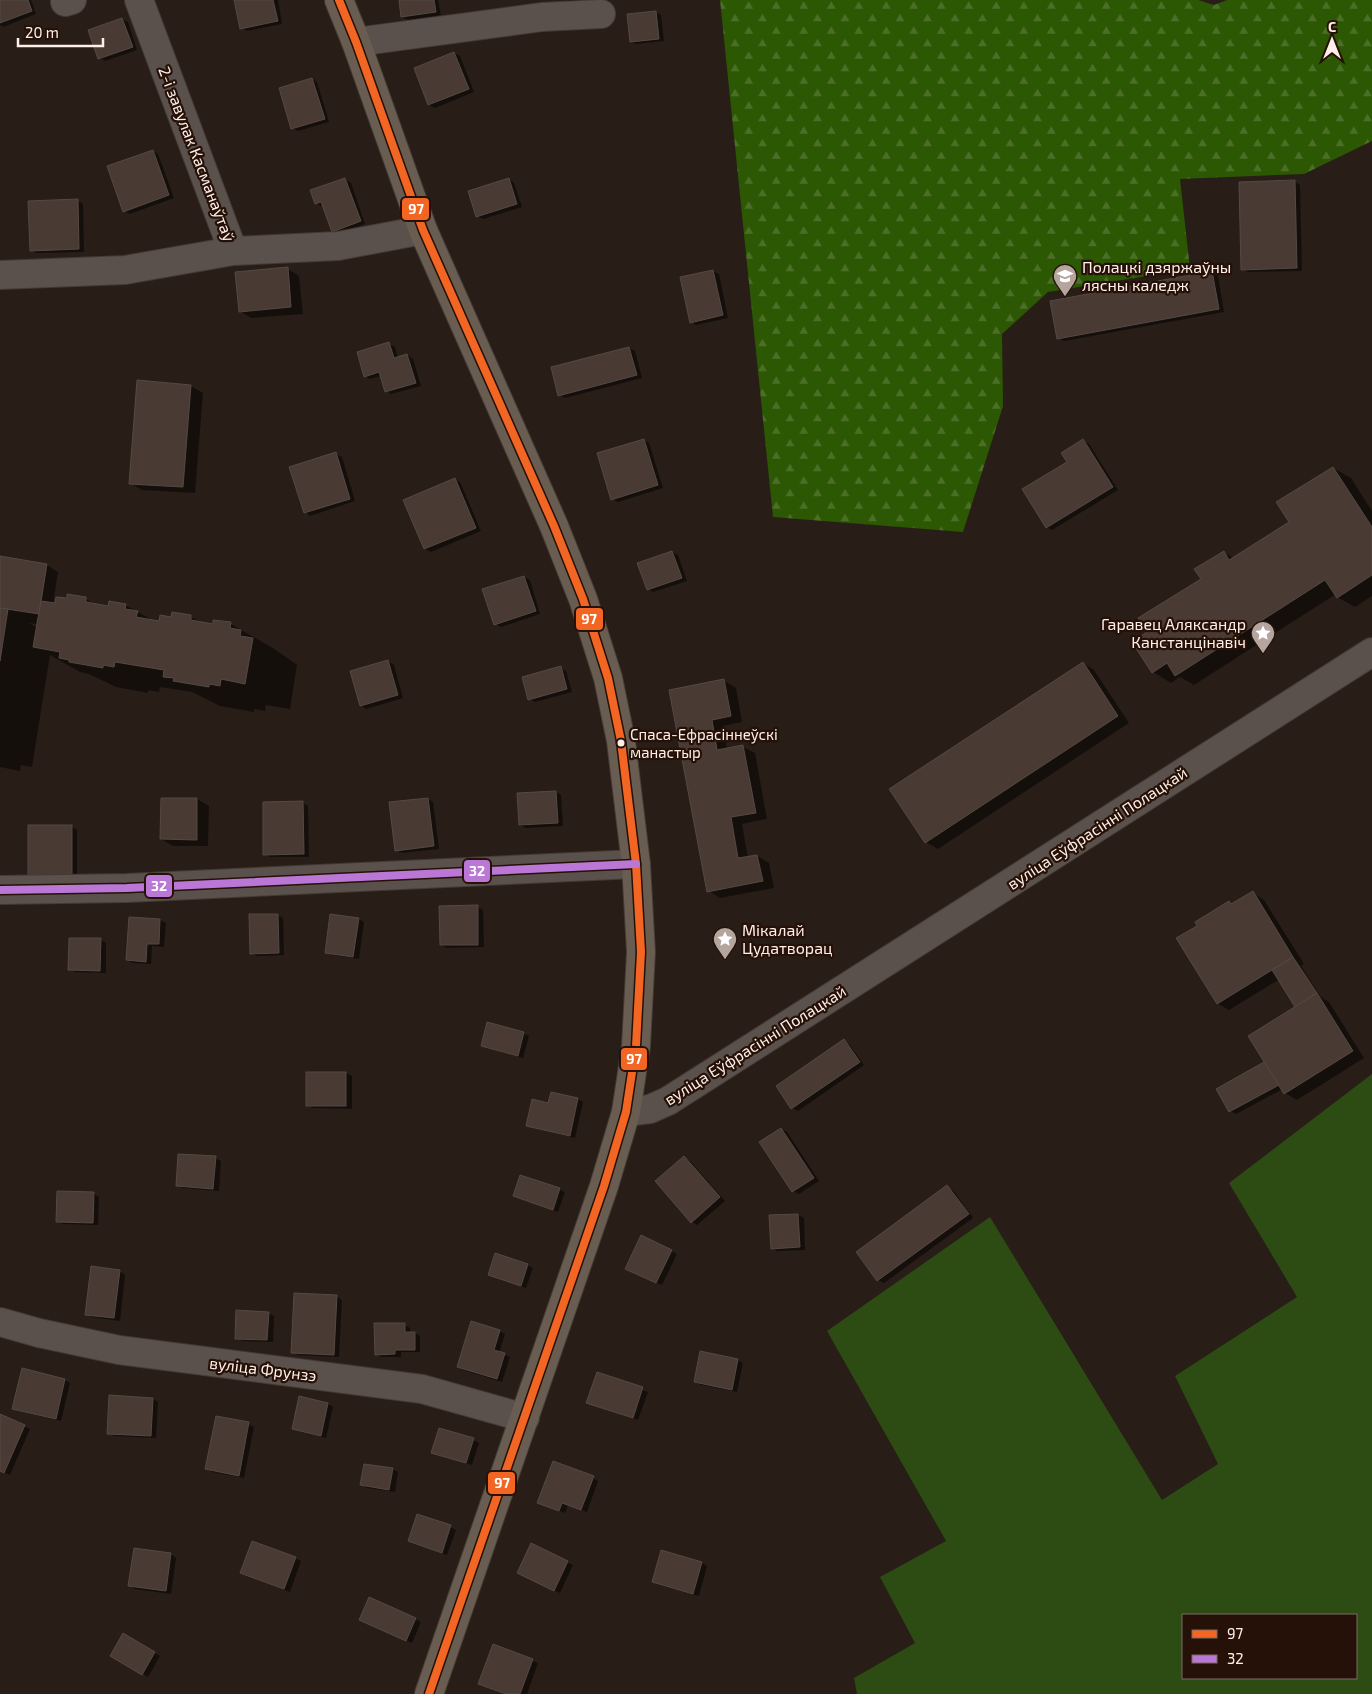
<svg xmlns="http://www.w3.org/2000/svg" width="1372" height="1694" viewBox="0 0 1372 1694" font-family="'Exo 2',sans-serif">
<defs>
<pattern id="forest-firs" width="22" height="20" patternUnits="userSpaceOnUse" patternTransform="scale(1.25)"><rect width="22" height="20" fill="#2c5703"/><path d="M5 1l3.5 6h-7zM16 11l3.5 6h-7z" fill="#4c6f28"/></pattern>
</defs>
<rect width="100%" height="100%" fill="#281d17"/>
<path fill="#2c4c14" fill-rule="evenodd" d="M1372,1074V1694H857L854,1678L915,1643L880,1577L946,1541L827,1331L990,1217L1162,1500L1218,1464L1175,1376L1297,1297L1229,1183ZM1183,1615H1356V1678H1183Z"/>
<polygon fill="url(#forest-firs)" points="720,0 1198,0 1214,5 1227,0 1372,0 1372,141 1304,174 1180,179 1190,269 1048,292 1002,334 1003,406 963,532 773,517"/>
<g fill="#0007" fill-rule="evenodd">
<polygon points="0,0 31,0 36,14 3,27 0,25"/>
<polygon points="236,0 278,0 282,24 247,31 242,28"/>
<polygon points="400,0 438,0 441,15 408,20 402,17"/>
<polygon points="568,0 607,0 607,2 572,2"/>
<polygon points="655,12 661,15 664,41 636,44 631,41"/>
<polygon points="122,19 128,22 137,50 105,61 100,58"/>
<polygon points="454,53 460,56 474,92 435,108 429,105 415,69"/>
<polygon points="312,79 317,82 329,122 298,131 292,128"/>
<polygon points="153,151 158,154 174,198 130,214 124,211"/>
<polygon points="345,179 351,183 365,224 338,234 333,231 324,206 321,206 316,203"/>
<polygon points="509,179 514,183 522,207 483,219 477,216"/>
<polygon points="1295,182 1300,185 1302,271 1248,272 1243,269"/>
<polygon points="77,200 83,204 84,252 36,253 31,250"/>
<polygon points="288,269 299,276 303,314 251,318 240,311"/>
<polygon points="713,271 719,274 728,318 696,325 691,322"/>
<polygon points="1212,273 1218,276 1224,312 1064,341 1058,338"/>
<polygon points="389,344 395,347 398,358 407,355 413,359 421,386 391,394 386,391 381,376 370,379 365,376"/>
<polygon points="629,348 635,351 642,378 565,398 559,395 552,368"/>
<polygon points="191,386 203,393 195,493 142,490 130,483"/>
<polygon points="644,440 649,443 663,488 618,502 612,499"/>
<polygon points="1084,441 1089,444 1118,490 1052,530 1047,527 1069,462"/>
<polygon points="336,454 342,457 355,501 310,516 305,512"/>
<polygon points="1333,468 1351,478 1372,511 1372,596 1355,607 1337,597 1336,594 1194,685 1180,677 1171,683 1153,672 1134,642 1149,633 1202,579 1224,552 1234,559 1290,523"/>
<polygon points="455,479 460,482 481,531 431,552 425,549 405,500"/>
<polygon points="672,552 678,555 687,581 653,592 648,589"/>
<path d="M0,557L47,565L58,572L53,604L68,600V596L86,599L98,606L109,607L125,605L154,621L160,622L172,618L173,614L191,617L203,623L214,625L231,624L276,650L297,665L290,709L266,705L265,711L254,709V712L220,706L192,692L160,687L159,692L148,690V693L116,687L89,674L80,672L50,655L32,767L21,765L20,771L0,767ZM37,618H40L38,628L29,623L36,624Z"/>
<polygon points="524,577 530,580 540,614 501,627 495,624"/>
<polygon points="388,661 394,665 403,698 366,709 361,705"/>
<polygon points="1083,663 1094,670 1129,723 938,849 926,842"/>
<polygon points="560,668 566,671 572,692 535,702 530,699"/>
<polygon points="724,681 736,688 742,722 723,726 727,750 743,747 755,753 767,819 742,824 748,858 757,856 769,863 774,888 720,898 709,891 670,691"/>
<polygon points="556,792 561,795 563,826 526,828 520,825"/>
<polygon points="162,799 197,799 209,806 208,846 173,846 161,839"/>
<polygon points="428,799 433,802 439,849 402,853 396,850"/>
<polygon points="303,803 308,806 309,857 270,857 265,854"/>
<polygon points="72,827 77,830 77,881 34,880"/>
<polygon points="1253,893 1264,900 1304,964 1301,966 1321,997 1329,1002 1364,1058 1297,1100 1285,1093 1283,1089 1236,1114 1230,1111 1218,1089 1266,1062 1297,1007 1280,979 1229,1010 1217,1003 1198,927 1229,903 1232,905"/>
<polygon points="478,907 483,910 484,947 447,948 441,945"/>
<polygon points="277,915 283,918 284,955 257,956 251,953"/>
<polygon points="130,918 160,920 166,923 164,947 152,946 151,964 133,963 127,960"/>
<polygon points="359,919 364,922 359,959 332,955 326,952"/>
<polygon points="101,940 106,943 106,973 75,972 69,969"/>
<polygon points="523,1033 529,1036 523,1058 488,1048 482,1045"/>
<polygon points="844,1041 849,1044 864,1065 798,1111 792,1108"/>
<polygon points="307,1073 346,1073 352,1076 352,1109 313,1108 307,1105"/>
<polygon points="552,1093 578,1099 583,1102 575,1138 533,1128 528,1125 549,1104"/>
<polygon points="781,1129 787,1132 819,1181 799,1194 793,1191"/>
<polygon points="684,1157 690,1161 725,1201 697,1225 692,1222"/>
<polygon points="215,1158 221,1161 219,1191 182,1188 177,1185"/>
<polygon points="947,1187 953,1190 973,1218 884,1283 878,1280 858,1252"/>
<polygon points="559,1189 565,1192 558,1212 515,1196"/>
<polygon points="93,1193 99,1197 98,1225 63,1224 57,1221"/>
<polygon points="798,1215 804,1218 805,1250 777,1251 772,1248"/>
<polygon points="671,1251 677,1254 662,1285 632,1272"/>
<polygon points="527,1265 533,1268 526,1288 489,1275"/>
<polygon points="119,1271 125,1275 120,1321 92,1317 86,1314"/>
<polygon points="336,1296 342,1300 339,1357 298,1355 292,1352"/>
<polygon points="268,1313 274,1316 273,1342 242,1341 237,1338"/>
<polygon points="404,1325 410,1328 410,1333 415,1333 420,1336 420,1352 401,1352 401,1357 381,1357 376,1354"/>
<polygon points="499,1331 505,1334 499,1353 510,1357 502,1382 463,1370 458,1367"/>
<polygon points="737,1360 743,1363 737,1392 701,1385 695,1382"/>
<polygon points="23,1370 65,1380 70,1383 61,1421 19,1411 14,1408"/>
<polygon points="598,1374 648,1392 638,1420 593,1405"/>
<polygon points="153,1399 158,1402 156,1438 114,1436 109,1433"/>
<polygon points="328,1404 333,1407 326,1438 299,1431 294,1428"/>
<polygon points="0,1416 30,1429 10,1475 0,1471"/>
<polygon points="248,1424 254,1427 244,1478 212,1472 207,1469"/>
<polygon points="473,1440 479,1443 472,1465 438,1455 433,1452"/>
<polygon points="392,1469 398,1472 395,1492 367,1488 362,1485"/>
<polygon points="593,1478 598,1481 587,1512 568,1505 565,1513 539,1503"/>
<polygon points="450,1527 456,1530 447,1555 409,1540"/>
<polygon points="531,1545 573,1565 560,1593 524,1576"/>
<polygon points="662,1552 702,1563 707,1566 699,1596 659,1585 653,1582"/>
<polygon points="171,1554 176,1558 171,1594 135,1589 130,1586"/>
<polygon points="295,1558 301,1561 290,1592 241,1572"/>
<polygon points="415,1619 421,1622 412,1643 365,1622"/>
<polygon points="124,1635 160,1656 148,1677 112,1656"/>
<polygon points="494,1646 538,1663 527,1694 506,1694 485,1686"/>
</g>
<g fill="#493b34" stroke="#544944">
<polygon points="0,0 28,0 32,11 0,23"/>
<polygon points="234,0 273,0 278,21 240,29"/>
<polygon points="399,0 434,0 436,12 401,17"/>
<polygon points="656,11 659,39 630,42 627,14"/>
<polygon points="122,18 133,47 98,59 88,30"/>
<polygon points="454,52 469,89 428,105 414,68"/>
<polygon points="312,78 325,119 291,129 279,88"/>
<polygon points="153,150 169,195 123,212 107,166"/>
<polygon points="345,178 361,221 332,232 321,202 315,204 310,190"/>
<polygon points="509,178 517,204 476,217 468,191"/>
<polygon points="1295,180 1297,268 1241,270 1239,182"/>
<polygon points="78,199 79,249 30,251 28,201"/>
<polygon points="288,267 291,307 239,312 235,272"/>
<polygon points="713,270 723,315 690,323 680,277"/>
<polygon points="1212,271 1219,309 1057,339 1050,301"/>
<polygon points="389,342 394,358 407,354 416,383 385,392 379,372 364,377 357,352"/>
<polygon points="629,347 637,375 558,396 551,367"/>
<polygon points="137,380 191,385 183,487 129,484"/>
<polygon points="644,439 658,485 611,500 597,453"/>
<polygon points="1083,439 1113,487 1046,528 1022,489 1067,462 1061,453"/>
<polygon points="336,452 350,499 304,513 289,467"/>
<polygon points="1333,467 1372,527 1372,575 1337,598 1325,580 1175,676 1167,663 1152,673 1132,642 1147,632 1138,618 1201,579 1194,569 1224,551 1229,560 1289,522 1276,502"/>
<polygon points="455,478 476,528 424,549 403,500"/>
<polygon points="672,551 682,578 647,590 637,563"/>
<polygon points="0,556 47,564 39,614 0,608"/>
<polygon points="524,576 536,611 494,625 482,589"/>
<polygon points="67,594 86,597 86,602 108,606 109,601 126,604 125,609 138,611 136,617 159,621 160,615 171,617 172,612 191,615 191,620 213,624 213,620 231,622 230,628 241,630 240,636 253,638 245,684 221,679 220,686 209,684 209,687 173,681 174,678 163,677 164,670 115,662 114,667 103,665 103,668 69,662 69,660 59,658 60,652 33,647 41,601 55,603 56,597 67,598"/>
<polygon points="0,608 8,609 0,661"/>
<polygon points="388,660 398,695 360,706 350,671"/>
<polygon points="1083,662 1118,716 925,843 889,789"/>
<polygon points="561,666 567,689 528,700 522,677"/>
<polygon points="724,679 731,716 712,720 717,750 743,745 756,813 731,817 738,858 757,855 763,881 707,892 669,690"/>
<polygon points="556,791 558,823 519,825 517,793"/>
<polygon points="161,798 197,798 197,840 160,839"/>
<polygon points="428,798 434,846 395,851 389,802"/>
<polygon points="303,801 304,854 263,855 263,802"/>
<rect x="28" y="825" width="44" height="53"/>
<polygon points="1253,891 1293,957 1217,1004 1176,938 1197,926 1195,922 1229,901 1231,904"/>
<polygon points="478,905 478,945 440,945 439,906"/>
<polygon points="249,914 278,914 279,953 250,954"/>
<polygon points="330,914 359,918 353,957 325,953"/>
<polygon points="129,917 160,919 159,944 147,944 146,962 126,960"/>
<polygon points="69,938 101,938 100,971 68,970"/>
<polygon points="1293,957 1317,993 1295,1007 1272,970"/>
<polygon points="1317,993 1353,1051 1284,1094 1248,1036"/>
<polygon points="487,1022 524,1032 518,1056 481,1046"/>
<polygon points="844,1039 860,1062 791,1109 776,1086"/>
<polygon points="1264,1062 1279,1085 1229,1112 1216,1089"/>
<rect x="306" y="1072" width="40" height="34"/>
<polygon points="551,1092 578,1098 570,1136 526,1126 532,1099 548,1103"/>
<polygon points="781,1128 814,1178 792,1192 759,1142"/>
<polygon points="178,1154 216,1156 213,1189 176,1186"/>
<polygon points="684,1156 720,1197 691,1223 655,1181"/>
<polygon points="520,1175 560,1188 553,1210 513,1196"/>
<polygon points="947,1185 969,1214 877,1281 856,1252"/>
<polygon points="57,1191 94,1192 93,1223 56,1222"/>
<polygon points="798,1214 800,1247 771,1249 769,1215"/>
<polygon points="641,1235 672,1250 656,1283 625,1269"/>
<polygon points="495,1253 528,1264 521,1286 488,1275"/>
<polygon points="91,1266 120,1270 114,1318 85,1315"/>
<polygon points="294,1293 337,1295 334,1355 291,1353"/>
<polygon points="236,1310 269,1312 267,1340 235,1339"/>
<polygon points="471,1321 500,1330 494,1350 505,1353 497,1379 457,1367"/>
<polygon points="374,1323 405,1323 405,1332 415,1332 415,1350 395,1350 395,1354 375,1355"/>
<polygon points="700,1351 738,1359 732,1390 694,1382"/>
<polygon points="22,1368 65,1379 56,1419 12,1409"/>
<polygon points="597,1372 643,1387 633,1418 586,1403"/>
<polygon points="109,1395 153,1398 151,1436 107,1434"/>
<polygon points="299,1396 328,1403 321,1436 292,1429"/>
<polygon points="0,1414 25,1425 4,1473 0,1471"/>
<polygon points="216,1416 249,1422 239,1476 205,1469"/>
<polygon points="439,1428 474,1438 466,1463 431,1453"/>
<polygon points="553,1461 594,1476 581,1510 562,1503 559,1511 537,1503"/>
<polygon points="364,1464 393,1468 389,1490 360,1485"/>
<polygon points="417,1514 451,1525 442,1553 408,1541"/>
<polygon points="252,1541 296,1557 284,1589 240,1573"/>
<polygon points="531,1543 568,1561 554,1591 517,1573"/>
<polygon points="134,1548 171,1553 166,1591 128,1586"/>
<polygon points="661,1550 702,1562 693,1594 652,1582"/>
<polygon points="369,1597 416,1618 406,1641 359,1620"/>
<polygon points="123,1633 155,1652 142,1675 110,1656"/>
<polygon points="493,1644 533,1659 520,1694 506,1694 478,1684"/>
</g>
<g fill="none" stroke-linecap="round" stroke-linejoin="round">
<g stroke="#443a35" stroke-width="30">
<g id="minor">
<polyline points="139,0 233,251"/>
<polyline points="65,2 72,0"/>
<polyline points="356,42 542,17 601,14"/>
<polyline points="0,275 125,270 233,251 338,246 423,230"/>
<polyline points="0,890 127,888 636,864"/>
<polyline points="626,1112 650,1109 668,1101 1372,652"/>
<polyline points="0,1322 39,1333 119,1350 422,1389 525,1418"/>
</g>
</g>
<g stroke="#443a35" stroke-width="30">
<polyline id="major" points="339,0 356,42 423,230 554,526 583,599 608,678 621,741 636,864 641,952 636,1046 626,1112 604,1186 429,1694"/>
</g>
<use href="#minor" stroke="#5a514c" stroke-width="28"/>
<use href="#major" stroke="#695d52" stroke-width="28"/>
<g stroke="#251107" stroke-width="11">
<polyline id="bus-1" points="339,0 356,42 423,230 554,526 583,599 608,678 621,741 636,864 641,952 636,1046 626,1112 604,1186 429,1694"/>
</g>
<g stroke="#251107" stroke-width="11">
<polyline id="bus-2" points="0,890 127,888 636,864"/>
</g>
<use href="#bus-1" stroke="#f26522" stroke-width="8"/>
<use href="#bus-2" stroke="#ba77d6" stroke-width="8"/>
</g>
<defs>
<g id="university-pin" transform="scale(1.25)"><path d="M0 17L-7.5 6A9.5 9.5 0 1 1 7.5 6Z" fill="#b4a69f" stroke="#251107"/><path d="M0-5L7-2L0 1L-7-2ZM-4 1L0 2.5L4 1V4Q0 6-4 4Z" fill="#fff"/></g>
<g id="sight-pin" transform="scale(1.25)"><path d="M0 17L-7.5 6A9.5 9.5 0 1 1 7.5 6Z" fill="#b4a69f" stroke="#251107"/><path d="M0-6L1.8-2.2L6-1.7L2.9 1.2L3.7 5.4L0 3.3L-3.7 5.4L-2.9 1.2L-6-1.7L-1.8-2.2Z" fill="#fff"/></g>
</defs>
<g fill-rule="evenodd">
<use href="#university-pin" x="1065" y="276"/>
<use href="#sight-pin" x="1263" y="633"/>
<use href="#sight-pin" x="725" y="939"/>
</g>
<circle fill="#ffefe8" stroke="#251107" stroke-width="2" cx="621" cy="743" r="4.5"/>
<g text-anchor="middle" stroke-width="4.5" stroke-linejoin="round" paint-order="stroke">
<g font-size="15" fill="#ffefe8" stroke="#251107" text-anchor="start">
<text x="630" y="740">Спаса-Ефрасіннеўскі<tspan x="630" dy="18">манастыр</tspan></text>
</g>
<g font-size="16" fill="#ffefe8" stroke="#251107">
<text transform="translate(197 154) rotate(69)" y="6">2-і завулак Касманаўтаў</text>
<text transform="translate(1097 828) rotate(-33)" y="6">вуліца Еўфрасінні Полацкай</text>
<text transform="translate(755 1045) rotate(-32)" y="6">вуліца Еўфрасінні Полацкай</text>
<text transform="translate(263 1369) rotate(7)" y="6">вуліца Фрунзэ</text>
</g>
<g font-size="16" fill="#ffefe8" stroke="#251107" text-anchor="start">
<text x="1082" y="273">Полацкі дзяржаўны<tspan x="1082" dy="18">лясны каледж</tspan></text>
<text x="1246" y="630" text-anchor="end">Гаравец Аляксандр<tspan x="1246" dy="18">Канстанцінавіч</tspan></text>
<text x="742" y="936">Мікалай<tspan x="742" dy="18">Цудатворац</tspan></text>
</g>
</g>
<g stroke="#251107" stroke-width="2">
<rect x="401" y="197" width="29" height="24" rx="5" fill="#f26522"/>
<rect x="575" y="607" width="29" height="24" rx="5" fill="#f26522"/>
<rect x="463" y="859" width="28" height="24" rx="5" fill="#ba77d6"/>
<rect x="145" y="874" width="28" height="24" rx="5" fill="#ba77d6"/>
<rect x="620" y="1047" width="28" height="24" rx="5" fill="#f26522"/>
<rect x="487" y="1471" width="29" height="24" rx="5" fill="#f26522"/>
</g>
<g font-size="14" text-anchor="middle" font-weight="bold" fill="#fff">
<text x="416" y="214">97</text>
<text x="589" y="624">97</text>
<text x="477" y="876">32</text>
<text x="159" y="891">32</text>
<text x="634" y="1064">97</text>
<text x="502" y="1488">97</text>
</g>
<rect x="1182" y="1614" width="175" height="65" fill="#251107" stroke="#7c6a61"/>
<rect x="1192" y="1630" width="25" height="8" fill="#f26522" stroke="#7c6a61"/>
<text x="1227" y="1639" font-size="15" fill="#ffefe8">97</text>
<rect x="1192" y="1655" width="25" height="8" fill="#ba77d6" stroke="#7c6a61"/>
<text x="1227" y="1664" font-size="15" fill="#ffefe8">32</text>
<g transform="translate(1332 40)" stroke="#251107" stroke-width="4" paint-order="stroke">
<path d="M0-4L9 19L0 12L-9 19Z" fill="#ffefe8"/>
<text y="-8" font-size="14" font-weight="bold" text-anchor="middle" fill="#ffefe8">С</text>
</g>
<path d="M18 38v8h85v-8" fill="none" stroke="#ffefe8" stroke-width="2.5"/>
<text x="25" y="38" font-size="15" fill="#ffefe8" stroke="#251107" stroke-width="4" paint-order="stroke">20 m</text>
</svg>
